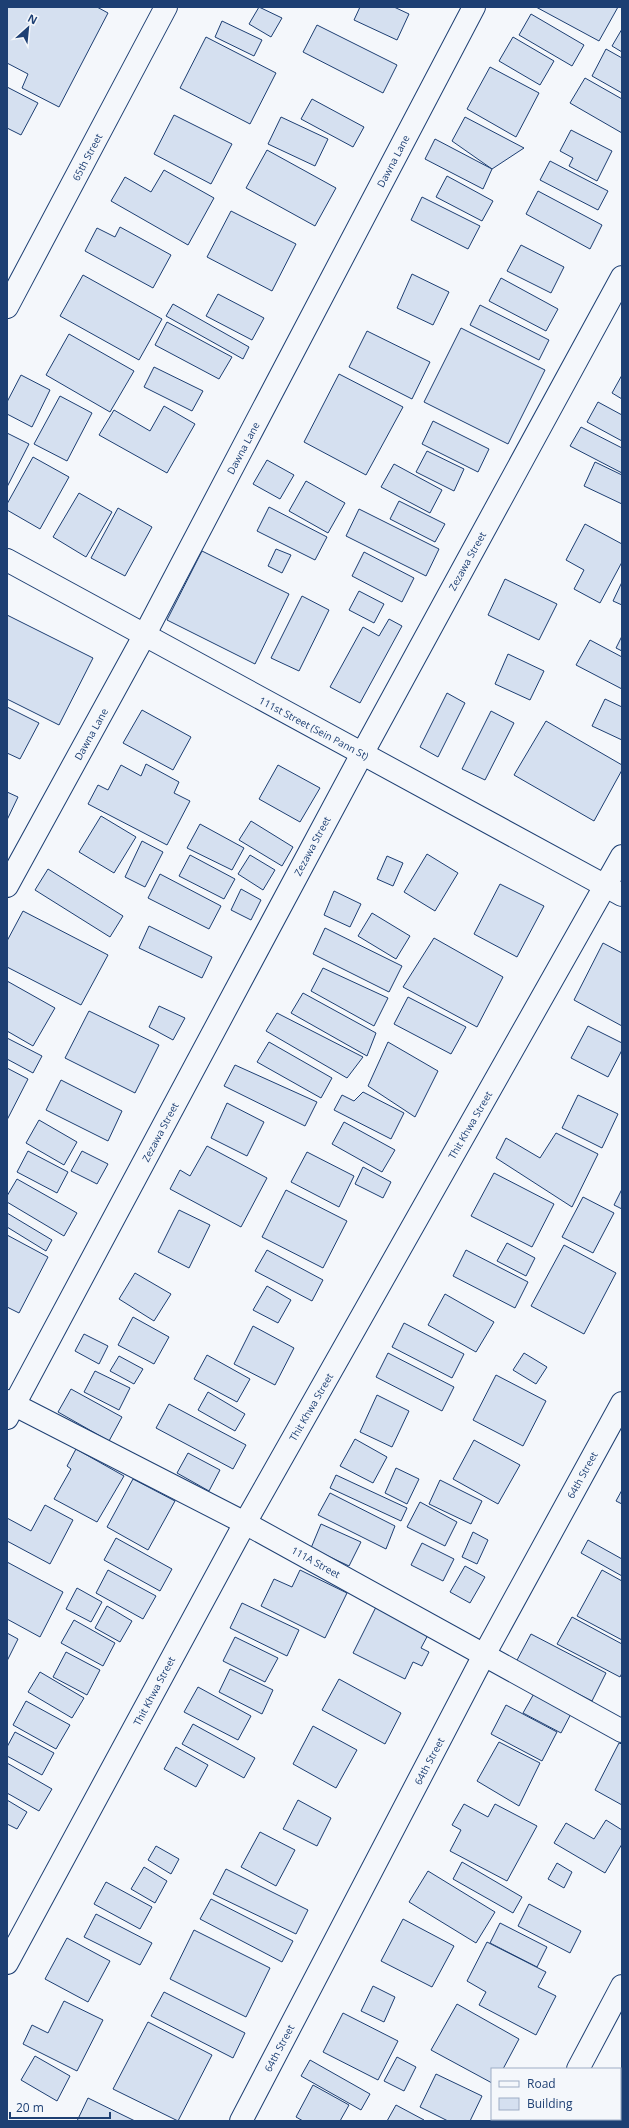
<svg xmlns="http://www.w3.org/2000/svg" width="629" height="2128" viewBox="0 0 629 2128" font-family="'Open Sans',sans-serif">
<rect width="100%" height="100%" fill="#f4f7fb"/>
<g fill="#d5e0f0" stroke="#1d3f73">
<polygon points="7,7 97,7 108,13 59,107 22,88 28,74 7,63"/>
<polygon points="259,7 282,18 271,37 249,24"/>
<polygon points="360,7 394,7 409,14 397,40 354,20"/>
<polygon points="536,7 618,7 599,41"/>
<polygon points="531,14 584,45 572,66 519,35"/>
<polygon points="222,21 262,40 254,56 215,37"/>
<polygon points="317,25 397,65 383,93 303,52"/>
<polygon points="622,29 622,52 612,46"/>
<polygon points="206,37 276,73 250,124 180,88"/>
<polygon points="513,37 554,61 540,85 499,61"/>
<polygon points="606,49 622,58 622,93 592,76"/>
<polygon points="490,67 539,93 516,137 467,109"/>
<polygon points="585,78 622,99 622,133 570,103"/>
<polygon points="7,87 38,103 21,135 7,128"/>
<polygon points="312,99 364,127 353,147 301,119"/>
<polygon points="174,115 232,144 211,184 154,154"/>
<polygon points="281,117 328,139 315,166 268,144"/>
<polygon points="465,117 524,148 492,169 452,141"/>
<polygon points="571,130 612,151 597,181 569,166 573,158 560,151"/>
<polygon points="435,139 492,169 483,189 425,159"/>
<polygon points="267,150 336,188 315,226 246,188"/>
<polygon points="550,161 608,191 598,210 540,180"/>
<polygon points="164,170 214,198 188,245 111,201 125,177 151,192"/>
<polygon points="447,176 493,201 482,221 436,197"/>
<polygon points="538,191 602,225 590,249 526,214"/>
<polygon points="422,197 480,226 468,249 411,220"/>
<polygon points="231,211 296,244 272,291 207,257"/>
<polygon points="120,227 171,255 153,288 85,251 97,228 115,237"/>
<polygon points="521,245 564,267 551,293 507,271"/>
<polygon points="412,274 449,292 433,325 397,308"/>
<polygon points="83,275 162,319 139,360 60,316"/>
<polygon points="501,278 558,309 546,331 489,301"/>
<polygon points="218,294 264,318 252,340 206,316"/>
<polygon points="173,304 249,347 243,359 166,316"/>
<polygon points="480,305 549,340 539,360 470,325"/>
<polygon points="167,322 232,357 219,379 155,345"/>
<polygon points="461,328 545,370 508,444 424,402"/>
<polygon points="367,331 430,362 412,399 349,367"/>
<polygon points="69,334 134,371 110,412 46,375"/>
<polygon points="154,367 203,391 192,411 144,387"/>
<polygon points="339,374 403,407 366,475 304,442"/>
<polygon points="21,375 50,390 32,427 7,414 7,402"/>
<polygon points="622,375 622,399 612,393"/>
<polygon points="60,396 92,413 67,461 34,444"/>
<polygon points="598,402 622,415 622,441 587,422"/>
<polygon points="164,406 195,424 167,473 99,435 114,410 150,431"/>
<polygon points="433,421 489,449 478,472 422,444"/>
<polygon points="581,427 622,448 622,473 570,446"/>
<polygon points="7,433 29,444 7,487"/>
<polygon points="427,451 464,469 454,491 416,472"/>
<polygon points="33,457 69,477 40,529 7,510 7,504"/>
<polygon points="267,460 294,475 280,499 253,484"/>
<polygon points="595,462 622,475 622,504 584,486"/>
<polygon points="394,464 442,490 430,513 381,487"/>
<polygon points="306,481 345,503 328,533 289,511"/>
<polygon points="79,493 112,512 86,557 53,537"/>
<polygon points="399,501 445,524 435,542 390,519"/>
<polygon points="269,507 327,537 315,560 257,531"/>
<polygon points="118,508 152,527 125,576 91,558"/>
<polygon points="359,509 439,549 426,576 346,536"/>
<polygon points="585,524 622,544 622,562 600,603 574,589 584,570 566,560"/>
<polygon points="276,549 291,555 282,573 268,566"/>
<polygon points="202,551 289,594 255,664 167,620"/>
<polygon points="364,552 414,578 402,602 352,576"/>
<polygon points="505,579 557,604 539,640 488,615"/>
<polygon points="622,582 622,605 613,601"/>
<polygon points="359,591 384,604 374,623 349,610"/>
<polygon points="302,596 329,610 299,671 271,658"/>
<polygon points="7,615 93,658 59,725 7,699"/>
<polygon points="389,619 402,626 360,703 330,687 363,627 379,636"/>
<polygon points="622,636 622,651 616,648"/>
<polygon points="590,640 622,657 622,689 576,665"/>
<polygon points="508,654 544,671 530,700 495,684"/>
<polygon points="447,693 465,703 438,757 420,747"/>
<polygon points="605,699 622,707 622,740 592,726"/>
<polygon points="7,707 39,723 20,759 7,753"/>
<polygon points="142,710 191,737 173,770 123,743"/>
<polygon points="491,711 514,723 485,780 462,769"/>
<polygon points="546,721 622,765 622,770 594,821 514,775"/>
<polygon points="146,764 179,782 174,793 190,801 167,845 88,804 98,785 108,790 121,765 141,776"/>
<polygon points="278,765 320,788 300,822 259,799"/>
<polygon points="7,792 18,797 7,820"/>
<polygon points="101,816 136,837 114,873 79,852"/>
<polygon points="251,821 293,847 282,866 239,840"/>
<polygon points="200,824 244,848 232,870 187,848"/>
<polygon points="142,841 163,852 145,887 125,877"/>
<polygon points="427,854 458,873 435,911 404,892"/>
<polygon points="190,855 235,879 224,899 179,876"/>
<polygon points="250,855 275,870 263,890 238,874"/>
<polygon points="387,856 403,863 393,886 377,879"/>
<polygon points="48,869 123,916 110,937 35,890"/>
<polygon points="160,874 221,906 209,929 148,898"/>
<polygon points="500,884 544,906 517,957 474,934"/>
<polygon points="241,889 261,900 251,920 231,910"/>
<polygon points="334,891 361,904 350,927 324,915"/>
<polygon points="23,911 108,955 81,1005 7,967 7,941"/>
<polygon points="372,913 410,936 396,959 358,936"/>
<polygon points="149,926 212,957 202,978 139,948"/>
<polygon points="325,928 402,966 389,992 313,954"/>
<polygon points="434,938 503,977 477,1027 403,987"/>
<polygon points="603,943 622,953 622,1026 574,1000"/>
<polygon points="323,968 388,998 374,1026 311,991"/>
<polygon points="7,981 55,1008 33,1046 7,1031"/>
<polygon points="303,993 376,1033 367,1056 291,1013"/>
<polygon points="408,997 466,1027 451,1054 394,1024"/>
<polygon points="159,1006 185,1018 173,1040 149,1027"/>
<polygon points="89,1011 159,1045 135,1093 65,1058"/>
<polygon points="277,1013 363,1057 347,1078 266,1031"/>
<polygon points="588,1026 622,1043 622,1050 608,1077 571,1058"/>
<polygon points="7,1038 42,1056 33,1073 7,1059"/>
<polygon points="269,1042 332,1078 321,1098 257,1062"/>
<polygon points="388,1042 438,1071 415,1117 368,1086"/>
<polygon points="235,1065 317,1102 305,1126 224,1086"/>
<polygon points="7,1068 28,1079 7,1120"/>
<polygon points="61,1080 122,1111 108,1141 46,1110"/>
<polygon points="363,1092 404,1113 391,1139 334,1110 342,1095 354,1101"/>
<polygon points="578,1095 618,1114 602,1148 562,1128"/>
<polygon points="227,1103 264,1122 247,1156 211,1138"/>
<polygon points="39,1120 77,1142 64,1165 26,1143"/>
<polygon points="344,1122 395,1150 382,1172 332,1144"/>
<polygon points="556,1133 598,1154 572,1207 496,1158 506,1138 540,1158"/>
<polygon points="207,1146 267,1178 241,1227 170,1189 180,1170 190,1176"/>
<polygon points="28,1151 68,1172 57,1193 17,1172"/>
<polygon points="82,1151 108,1164 97,1184 71,1171"/>
<polygon points="307,1152 354,1176 339,1207 291,1182"/>
<polygon points="363,1167 391,1182 383,1198 355,1184"/>
<polygon points="494,1173 554,1204 532,1247 471,1216"/>
<polygon points="17,1179 77,1213 64,1236 7,1202 7,1196"/>
<polygon points="622,1189 622,1209 614,1205"/>
<polygon points="286,1190 347,1221 323,1268 262,1237"/>
<polygon points="583,1197 614,1213 593,1253 562,1237"/>
<polygon points="179,1210 210,1225 189,1268 158,1252"/>
<polygon points="7,1213 52,1240 46,1251 7,1227"/>
<polygon points="7,1235 48,1257 19,1313 7,1307"/>
<polygon points="507,1243 535,1258 526,1276 497,1261"/>
<polygon points="564,1245 616,1273 584,1334 531,1306"/>
<polygon points="267,1250 323,1280 312,1301 255,1271"/>
<polygon points="466,1250 528,1282 515,1308 453,1276"/>
<polygon points="135,1273 171,1294 154,1321 119,1299"/>
<polygon points="267,1286 291,1300 278,1323 253,1310"/>
<polygon points="445,1294 494,1322 476,1352 428,1325"/>
<polygon points="133,1317 169,1337 154,1364 118,1345"/>
<polygon points="404,1323 464,1354 452,1378 392,1347"/>
<polygon points="253,1326 294,1348 275,1385 234,1364"/>
<polygon points="84,1334 108,1346 99,1364 75,1351"/>
<polygon points="388,1353 454,1387 442,1411 376,1377"/>
<polygon points="524,1353 547,1367 536,1384 513,1370"/>
<polygon points="207,1355 250,1379 237,1402 194,1379"/>
<polygon points="119,1356 143,1369 134,1384 110,1371"/>
<polygon points="95,1371 130,1388 119,1410 84,1392"/>
<polygon points="496,1375 546,1401 523,1446 473,1420"/>
<polygon points="71,1389 122,1417 109,1441 58,1412"/>
<polygon points="208,1392 245,1414 235,1431 198,1410"/>
<polygon points="377,1395 409,1411 392,1447 360,1432"/>
<polygon points="169,1404 246,1445 233,1469 156,1428"/>
<polygon points="355,1439 387,1457 373,1483 340,1466"/>
<polygon points="474,1440 520,1465 498,1504 453,1479"/>
<polygon points="76,1449 124,1476 97,1522 54,1499 71,1469 67,1466"/>
<polygon points="188,1453 220,1470 209,1491 177,1473"/>
<polygon points="396,1468 419,1479 407,1504 385,1493"/>
<polygon points="336,1475 407,1508 401,1521 330,1488"/>
<polygon points="133,1479 175,1501 148,1550 107,1527"/>
<polygon points="440,1480 482,1501 471,1524 429,1504"/>
<polygon points="622,1490 622,1504 616,1501"/>
<polygon points="330,1493 395,1526 386,1549 318,1515"/>
<polygon points="420,1502 457,1522 445,1546 407,1527"/>
<polygon points="45,1505 73,1520 50,1564 7,1541 7,1518 31,1531"/>
<polygon points="321,1524 361,1542 349,1566 311,1548"/>
<polygon points="473,1532 488,1540 477,1564 462,1557"/>
<polygon points="116,1538 172,1569 160,1591 104,1560"/>
<polygon points="588,1540 622,1559 622,1576 581,1553"/>
<polygon points="422,1543 454,1559 443,1581 411,1565"/>
<polygon points="7,1562 63,1592 40,1637 7,1619"/>
<polygon points="465,1566 485,1577 470,1603 450,1592"/>
<polygon points="108,1570 156,1596 143,1619 96,1593"/>
<polygon points="300,1570 347,1593 325,1638 261,1606 274,1579 292,1587"/>
<polygon points="602,1570 622,1581 622,1640 577,1616"/>
<polygon points="77,1588 102,1602 91,1622 66,1609"/>
<polygon points="242,1603 299,1630 287,1656 230,1628"/>
<polygon points="107,1606 132,1621 120,1642 95,1628"/>
<polygon points="376,1607 429,1633 421,1648 429,1652 422,1666 413,1662 405,1679 353,1653"/>
<polygon points="572,1617 622,1644 622,1673 620,1677 557,1644"/>
<polygon points="74,1620 115,1643 103,1666 61,1643"/>
<polygon points="7,1633 18,1639 7,1661"/>
<polygon points="531,1634 606,1673 592,1701 516,1662"/>
<polygon points="235,1637 278,1658 265,1682 223,1661"/>
<polygon points="66,1652 100,1670 87,1695 53,1677"/>
<polygon points="230,1669 273,1690 262,1714 219,1692"/>
<polygon points="40,1672 84,1698 72,1718 28,1692"/>
<polygon points="339,1679 401,1713 385,1744 322,1710"/>
<polygon points="198,1687 251,1716 238,1740 184,1712"/>
<polygon points="536,1690 573,1710 561,1733 523,1713"/>
<polygon points="26,1701 70,1725 56,1749 13,1725"/>
<polygon points="506,1705 557,1732 542,1761 491,1734"/>
<polygon points="193,1724 255,1758 244,1778 182,1744"/>
<polygon points="313,1726 357,1750 336,1788 293,1764"/>
<polygon points="15,1732 54,1753 42,1775 7,1756 7,1747"/>
<polygon points="499,1742 540,1763 519,1806 477,1781"/>
<polygon points="619,1743 622,1744 622,1805 595,1790"/>
<polygon points="176,1747 208,1765 196,1787 164,1769"/>
<polygon points="7,1763 52,1789 39,1811 7,1793"/>
<polygon points="7,1800 27,1812 17,1829 7,1824"/>
<polygon points="298,1800 331,1818 317,1846 283,1829"/>
<polygon points="464,1804 488,1817 495,1804 537,1826 507,1881 450,1851 461,1830 452,1825"/>
<polygon points="606,1820 622,1830 622,1844 605,1873 554,1843 566,1823 594,1839"/>
<polygon points="260,1832 295,1850 276,1886 241,1867"/>
<polygon points="156,1846 179,1859 171,1874 148,1860"/>
<polygon points="462,1862 522,1897 513,1913 453,1879"/>
<polygon points="557,1863 572,1872 564,1888 548,1879"/>
<polygon points="144,1867 167,1881 155,1903 131,1889"/>
<polygon points="226,1869 308,1910 296,1934 213,1894"/>
<polygon points="428,1871 495,1912 476,1943 409,1902"/>
<polygon points="106,1882 152,1907 140,1929 94,1904"/>
<polygon points="211,1899 293,1941 282,1962 200,1919"/>
<polygon points="529,1904 581,1931 570,1953 518,1926"/>
<polygon points="96,1914 152,1943 140,1965 84,1937"/>
<polygon points="403,1919 454,1946 432,1987 381,1961"/>
<polygon points="500,1923 547,1947 537,1967 490,1943"/>
<polygon points="194,1930 270,1968 246,2017 170,1979"/>
<polygon points="67,1938 110,1961 88,2002 45,1979"/>
<polygon points="487,1942 546,1972 538,1987 556,1996 536,2035 479,2005 486,1992 467,1981"/>
<polygon points="373,1986 395,1997 384,2022 361,2011"/>
<polygon points="164,1992 245,2033 233,2058 151,2016"/>
<polygon points="64,2001 103,2020 77,2071 23,2044 32,2025 48,2033"/>
<polygon points="457,2004 519,2039 503,2069 492,2069 492,2083 431,2050"/>
<polygon points="343,2013 398,2041 378,2080 323,2052"/>
<polygon points="148,2022 212,2055 178,2121 113,2089"/>
<polygon points="35,2056 70,2076 57,2101 21,2080"/>
<polygon points="397,2057 416,2067 404,2091 384,2081"/>
<polygon points="310,2060 370,2094 361,2110 301,2076"/>
<polygon points="436,2074 482,2096 470,2121 448,2121 420,2107"/>
<polygon points="313,2085 349,2105 340,2121 303,2121 296,2117"/>
<polygon points="88,2098 135,2121 77,2121"/>
<polygon points="622,2103 622,2121 613,2121 614,2119 620,2119 620,2107"/>
<polygon points="396,2105 424,2120 424,2121 387,2121"/>
</g>
<g fill="none" stroke-linecap="round" stroke-linejoin="round">
<g stroke="#1d3f73" stroke-width="24">
<g id="minor">
<polyline points="7,307 166,7"/>
<polyline points="7,560 622,895"/>
<polyline points="7,886 144,636 474,7"/>
<polyline points="7,1401 245,1523 622,1731"/>
<polyline points="7,1418 362,754 622,277"/>
<polyline points="7,1963 245,1523 622,856"/>
<polyline points="578,2069 622,1986"/>
<polyline points="241,2121 484,1655 622,1403"/>
<polyline points="551,2121 552,2119"/>
</g>
</g>
<use href="#minor" stroke="#f4f7fb" stroke-width="22"/>
</g>
<g text-anchor="middle" stroke-width="3" stroke-linejoin="round" paint-order="stroke">
<g font-size="10" fill="#1d3f73" stroke="#f4f7fb">
<text transform="translate(87 157) rotate(-62)" y="4">65th Street</text>
<text transform="translate(393 161) rotate(-62)" y="4">Dawna Lane</text>
<text transform="translate(243 448) rotate(-62)" y="4">Dawna Lane</text>
<text transform="translate(467 561) rotate(-61)" y="4">Zezawa Street</text>
<text transform="translate(314 728) rotate(28)" y="4">111st Street (Sein Pann St)</text>
<text transform="translate(91 734) rotate(-61)" y="4">Dawna Lane</text>
<text transform="translate(312 846) rotate(-62)" y="4">Zezawa Street</text>
<text transform="translate(470 1125) rotate(-60)" y="4">Thit Khwa Street</text>
<text transform="translate(160 1132) rotate(-62)" y="4">Zezawa Street</text>
<text transform="translate(311 1407) rotate(-60)" y="4">Thit Khwa Street</text>
<text transform="translate(582 1475) rotate(-61)" y="4">64th Street</text>
<text transform="translate(316 1562) rotate(29)" y="4">111A Street</text>
<text transform="translate(154 1691) rotate(-62)" y="4">Thit Khwa Street</text>
<text transform="translate(429 1761) rotate(-62)" y="4">64th Street</text>
<text transform="translate(279 2048) rotate(-62)" y="4">64th Street</text>
</g>
</g>
<rect width="629" height="2128" fill="none" stroke="#1d3f73" stroke-width="16"/>
<rect x="491" y="2068" width="130" height="52" fill="#f4f7fb" stroke="#9eadc5"/>
<rect x="499" y="2081" width="20" height="6" fill="#f4f7fb" stroke="#9eadc5"/>
<text x="527" y="2088" font-size="12" fill="#1d3f73">Road</text>
<rect x="499" y="2098" width="20" height="12" fill="#d5e0f0" stroke="#9eadc5"/>
<text x="527" y="2108" font-size="12" fill="#1d3f73">Building</text>
<g transform="translate(28 28) rotate(27)" stroke="#f4f7fb" stroke-width="3" paint-order="stroke">
<path d="M0-3L7 15L0 10L-7 15Z" fill="#1d3f73"/>
<text y="-6" font-size="11" font-weight="bold" text-anchor="middle" fill="#1d3f73">N</text>
</g>
<path d="M10 2112v6h100v-6" fill="none" stroke="#1d3f73" stroke-width="2"/>
<text x="16" y="2112" font-size="12" fill="#1d3f73" stroke="#f4f7fb" stroke-width="3" paint-order="stroke">20 m</text>
</svg>
